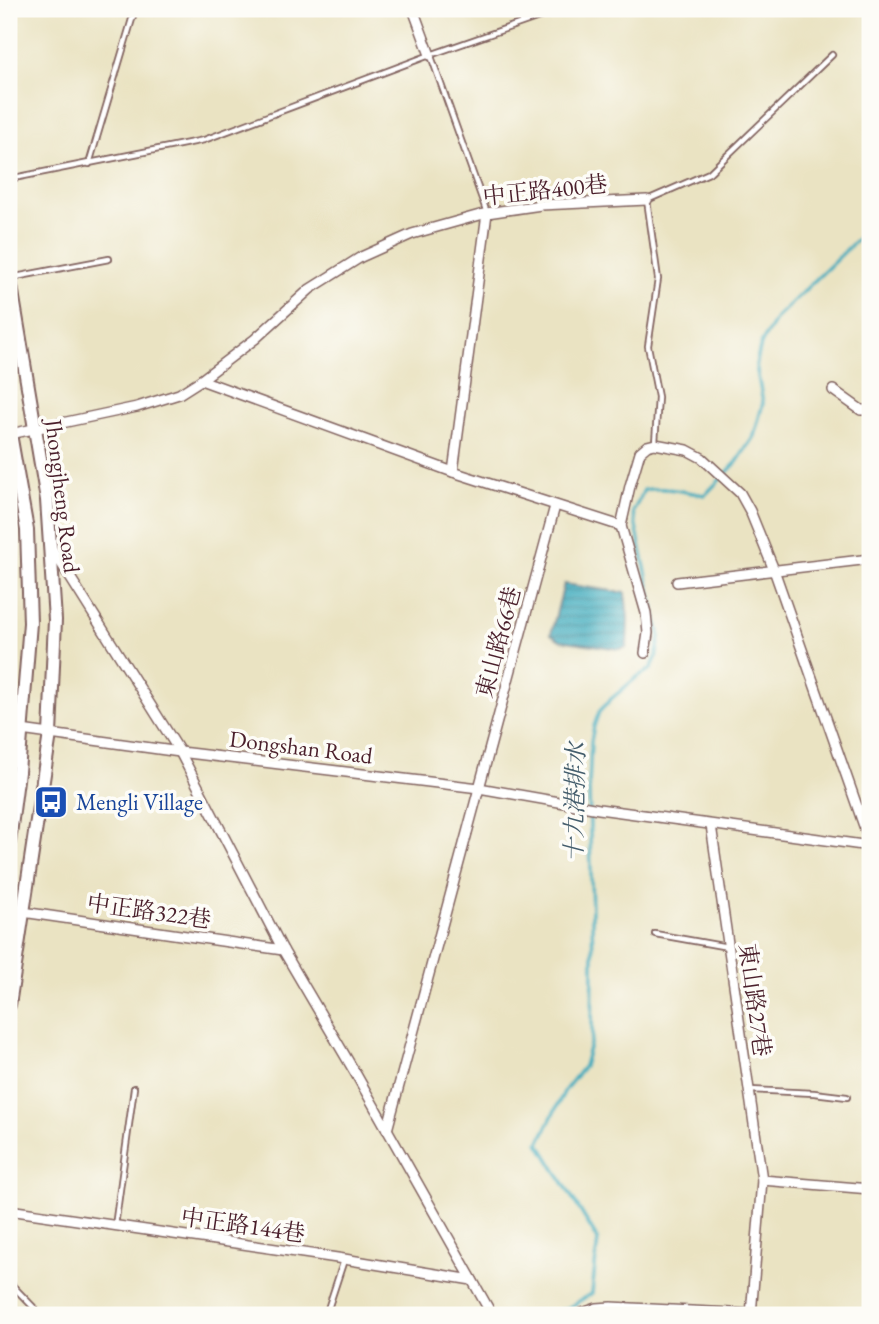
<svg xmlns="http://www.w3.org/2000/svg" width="879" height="1324" viewBox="0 0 879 1324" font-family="'EB Garamond','Noto Serif TC',serif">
<defs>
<pattern id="water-rules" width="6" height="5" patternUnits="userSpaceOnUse" patternTransform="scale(1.75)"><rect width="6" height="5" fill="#3facbe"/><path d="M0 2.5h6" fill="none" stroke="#378b9b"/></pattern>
</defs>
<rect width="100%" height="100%" fill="#fdfcf7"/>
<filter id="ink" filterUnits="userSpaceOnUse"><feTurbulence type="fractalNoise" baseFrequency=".0143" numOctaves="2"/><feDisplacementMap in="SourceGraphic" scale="14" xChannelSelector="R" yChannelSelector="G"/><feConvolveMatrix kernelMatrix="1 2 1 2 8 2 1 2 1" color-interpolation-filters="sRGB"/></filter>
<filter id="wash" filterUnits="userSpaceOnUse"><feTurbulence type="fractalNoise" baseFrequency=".00686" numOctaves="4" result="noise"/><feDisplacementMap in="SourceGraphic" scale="28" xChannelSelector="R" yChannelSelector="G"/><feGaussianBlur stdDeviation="1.57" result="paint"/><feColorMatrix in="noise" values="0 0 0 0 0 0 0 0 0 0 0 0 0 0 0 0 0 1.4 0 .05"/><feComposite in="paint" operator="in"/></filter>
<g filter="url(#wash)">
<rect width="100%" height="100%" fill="#eae3c2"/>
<polygon fill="url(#water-rules)" stroke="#446674" stroke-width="2" points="564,584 625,593 628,618 627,647 619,649 560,640 551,634"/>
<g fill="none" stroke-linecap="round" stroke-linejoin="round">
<path stroke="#3facbe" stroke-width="3.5" d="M548,1315L568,1308L592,1293L598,1240L539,1143L565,1090L584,1066L592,1037L593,961L589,787L591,741L594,726L599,712L611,699L637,677L651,669L656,658L660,637L633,512L644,490C664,486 684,492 705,495L737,462L754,436L763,403L756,365L761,344L776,318L870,227"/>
</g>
</g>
<g filter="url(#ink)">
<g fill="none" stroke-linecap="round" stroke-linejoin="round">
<g stroke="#826460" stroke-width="8">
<g id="service">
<polyline points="431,56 487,213"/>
<polyline points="89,164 135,9"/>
<polyline points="9,179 204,140 430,55 562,9"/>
<polyline points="10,278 109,259"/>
<polyline points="655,443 658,397 648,346 658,279 647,200 709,173 832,55"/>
<polyline points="655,934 728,947"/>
<polyline points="750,1090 814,1093 847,1097"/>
<polyline points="115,1226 134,1088"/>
<polyline points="9,1282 41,1315"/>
<polyline points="326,1315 344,1260"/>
</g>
</g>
<g stroke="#826460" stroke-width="12">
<g id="minor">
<polyline points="413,9 430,55"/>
<polyline points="201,380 453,472 621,526"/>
<polyline points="833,390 861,410 870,410"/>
<polyline points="10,434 137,407 179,394 201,380 255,339 310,289 361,257 412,234 487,213 541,205 647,200"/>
<polyline points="453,472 487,213"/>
<polyline points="51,547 180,752 283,950 357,1076 492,1315"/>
<polyline points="677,582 870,559"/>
<polyline points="645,653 648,633 646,613 621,526 630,486 640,452 647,446 655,444 687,450 702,458 740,493 750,511 774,570 870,843"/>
<polyline points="21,730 180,752 479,788 599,809 870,846"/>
<polyline points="711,825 762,1180 751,1315"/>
<polyline points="9,910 283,950"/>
<polyline points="387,1130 555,506"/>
<polyline points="762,1180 870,1189"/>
<polyline points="9,1210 344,1259 472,1280"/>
<polyline points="577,1315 597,1308 611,1307 752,1314"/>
</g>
</g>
<g stroke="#826460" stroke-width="16">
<g id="secondary">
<polyline points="9,274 47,500 55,620 50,734 9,1005"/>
<polyline points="9,428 27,530 30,623 18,772 9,842"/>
</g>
</g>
<use href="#service" stroke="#fff" stroke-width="4.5"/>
<use href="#minor" stroke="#fff" stroke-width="9"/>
<use href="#secondary" stroke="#fff" stroke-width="12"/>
</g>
</g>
<defs>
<g id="bus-square" transform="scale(1.75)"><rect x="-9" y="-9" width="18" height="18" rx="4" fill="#1a4fb4" stroke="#fdfcf7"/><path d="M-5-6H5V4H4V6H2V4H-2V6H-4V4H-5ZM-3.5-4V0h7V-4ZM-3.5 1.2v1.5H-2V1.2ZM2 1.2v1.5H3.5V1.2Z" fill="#fff"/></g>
</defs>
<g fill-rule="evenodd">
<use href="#bus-square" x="51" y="802"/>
</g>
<g text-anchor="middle" stroke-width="7" stroke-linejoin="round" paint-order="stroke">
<g font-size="23" fill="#4a1f2b" stroke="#fdfcf7">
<text transform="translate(545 190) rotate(-6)" y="8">中正路400巷</text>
<text transform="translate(63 496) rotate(83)" y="8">Jhongjheng Road</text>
<text transform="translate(498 642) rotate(-75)" y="8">東山路66巷</text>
<text transform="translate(301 747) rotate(7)" y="8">Dongshan Road</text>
<text transform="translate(149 911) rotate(8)" y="8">中正路322巷</text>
<text transform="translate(755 1000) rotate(82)" y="8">東山路27巷</text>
<text transform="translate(243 1225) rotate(8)" y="8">中正路144巷</text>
</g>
<g font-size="23" fill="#164399" stroke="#fdfcf7" text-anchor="start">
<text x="76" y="810">Mengli Village</text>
</g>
<g font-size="24" font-style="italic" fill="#455e6d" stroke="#fdfcf7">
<text transform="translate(575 802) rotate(-89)" y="8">十九港排水</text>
</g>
</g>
<rect width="879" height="1324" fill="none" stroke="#fdfcf7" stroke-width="35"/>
</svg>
